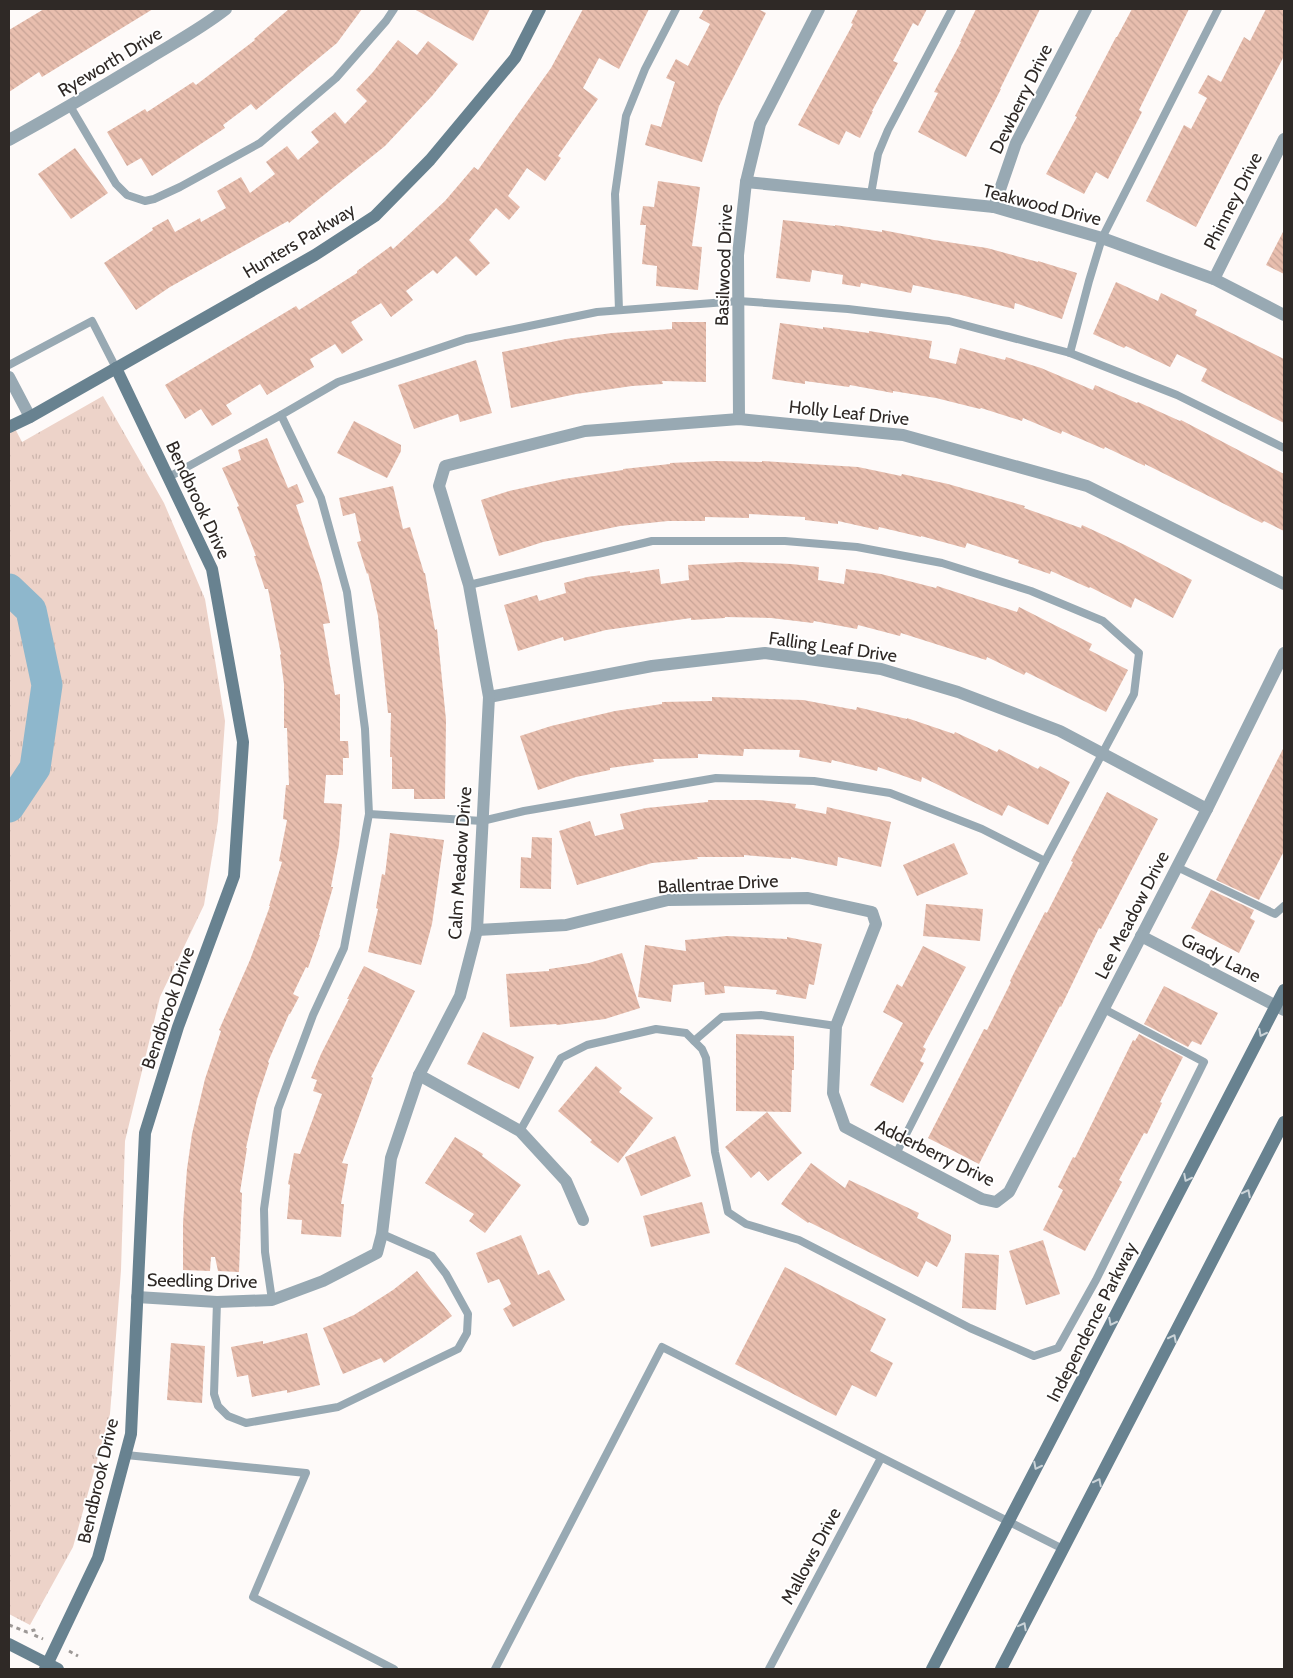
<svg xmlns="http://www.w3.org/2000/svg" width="1293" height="1678" viewBox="0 0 1293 1678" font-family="Cabin,sans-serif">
<defs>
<pattern id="grass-tufts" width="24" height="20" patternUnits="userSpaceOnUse" patternTransform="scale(1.25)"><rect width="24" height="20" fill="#edd3c9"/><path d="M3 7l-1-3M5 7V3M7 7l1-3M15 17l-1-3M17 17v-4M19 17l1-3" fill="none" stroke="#ccb5ac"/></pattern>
<pattern id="building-back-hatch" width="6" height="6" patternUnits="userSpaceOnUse" patternTransform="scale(1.25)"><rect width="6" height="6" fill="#e8beae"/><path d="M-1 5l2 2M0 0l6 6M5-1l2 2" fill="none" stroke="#c7a396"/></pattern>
</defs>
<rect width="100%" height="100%" fill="#fefaf9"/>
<polygon fill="url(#grass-tufts)" points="103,396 164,503 205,599 225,721 218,821 204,905 160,997 125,1141 121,1270 110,1414 73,1547 30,1625 9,1614 9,417 22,442"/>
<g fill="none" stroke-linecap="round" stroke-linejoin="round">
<polyline stroke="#8eb7cc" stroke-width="31" points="9,589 31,610 47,685 35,768 9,807"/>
</g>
<g fill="url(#building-back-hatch)">
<polygon points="44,9 153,9 42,77 39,72 9,92 9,30"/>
<polygon points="289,9 362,9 337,43 256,110 251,104 223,125 225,128 152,176 141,158 127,166 107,132 145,109 147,112 193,82 196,85 255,40 254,39"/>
<polygon points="414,9 490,9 473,41"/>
<polygon points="583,9 649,9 619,69 599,58 583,88 598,99 558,156 561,158 545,181 527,168 508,196 520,207 509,220 496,208 469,240 490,263 476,276 456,256 437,274 433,270 406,291 413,300 391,317 381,303 351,322 363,340 342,354 335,344 310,359 314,367 267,395 260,384 226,405 232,414 212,426 201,409 185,419 165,385 296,306 299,310 357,273 357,271 391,246 393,249 445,201 474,167 478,170 551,68"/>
<polygon points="704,9 758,9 766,13 719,106 702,162 645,145 651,124 661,127 675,82 666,78 676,59 688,66 710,24 699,18"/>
<polygon points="858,9 927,9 918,26 913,23 893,61 898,63 872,111 873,111 860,138 846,131 839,145 798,125 853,24 851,23"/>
<polygon points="976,9 1040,9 1000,89 1001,89 966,157 918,132 938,93 934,92 961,42 960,42"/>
<polygon points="1132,9 1189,9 1139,110 1142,112 1108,179 1096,172 1084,194 1046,174 1077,117 1075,116 1116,37 1117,37"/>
<polygon points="1266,9 1284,9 1284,56 1196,227 1146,201 1184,125 1191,129 1207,98 1198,93 1208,75 1221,82 1244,37 1250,41"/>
<polygon points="398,40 417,55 428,41 458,64 432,96 385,146 289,223 288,221 170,287 136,310 104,263 153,230 152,228 168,219 175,232 200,218 201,222 226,208 217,191 241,177 250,193 275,174 266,162 287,146 298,160 319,142 311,132 335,112 345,124 367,101 356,90 373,72"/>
<polygon points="75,148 108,193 71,219 38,174"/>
<polygon points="658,181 700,187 692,246 702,247 698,290 656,286 657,266 642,264 646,225 640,225 643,206 654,207"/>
<polygon points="783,220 835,226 835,225 882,232 882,230 934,240 987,248 1038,262 1038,261 1077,273 1062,319 1015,303 1014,309 961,295 913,285 911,293 861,283 860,287 842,284 843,275 812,270 810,282 776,278"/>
<polygon points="1284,230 1284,274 1266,265"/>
<polygon points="1116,282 1158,301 1161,293 1197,310 1195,315 1284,359 1284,423 1201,381 1207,369 1177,354 1170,367 1126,346 1124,348 1093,334"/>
<polygon points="672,322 706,322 706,382 662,381 663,384 632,386 576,394 511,408 502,352 566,339 612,333 672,329"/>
<polygon points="780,323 823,329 823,327 869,333 869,331 932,341 929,358 956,364 960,348 1005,360 1006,357 1041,368 1093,390 1095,385 1137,403 1138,402 1180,421 1181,420 1284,474 1284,531 1264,521 1262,523 1145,464 1145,466 1105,447 1104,449 1062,431 1061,434 1023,418 1022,421 981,408 980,409 936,398 893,391 893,393 850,385 849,387 805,381 805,384 772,379"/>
<polygon points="476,360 492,413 460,422 458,414 414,429 398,385"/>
<polygon points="354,421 401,445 401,451 387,478 337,453"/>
<polygon points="267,438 288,488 297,484 304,502 296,505 321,580 330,623 323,624 335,695 340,694 340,741 348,741 349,758 343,758 343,775 326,775 324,803 342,804 339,845 331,887 333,887 319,935 320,935 308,968 306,967 293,994 299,997 290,1014 289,1014 268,1062 269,1063 257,1099 246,1148 247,1148 240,1192 242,1193 239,1272 218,1271 215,1257 211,1257 210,1271 183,1270 183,1223 187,1169 192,1134 205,1079 221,1031 219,1030 250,960 270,906 269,906 282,862 279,861 287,820 283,819 286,785 289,785 287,728 284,728 284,684 280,655 281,654 268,589 265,589 254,556 256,556 237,507 239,506 222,468 241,460 238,450"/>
<polygon points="716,461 762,462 762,461 858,467 901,476 902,474 948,484 1025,506 1024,508 1081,528 1082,525 1125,545 1192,580 1173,618 1135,598 1131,608 1090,587 1089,588 1051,571 1050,574 1018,563 1019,560 967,543 965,548 921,536 921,537 879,527 878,530 838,521 838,524 805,520 805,517 749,514 749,518 705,517 705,521 668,521 620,526 543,542 499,556 481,500 509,491 564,479 623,470 623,469 670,464 670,463"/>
<polygon points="393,486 403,529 410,527 424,573 425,573 435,630 437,629 446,720 445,799 414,799 414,789 392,789 392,757 390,757 391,713 388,713 378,616 368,573 367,574 357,542 361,541 355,513 343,516 339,498"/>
<polygon points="740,562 791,564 819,567 818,580 844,584 846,569 881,574 936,588 937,586 1017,612 1019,607 1092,644 1089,650 1128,670 1106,712 1026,672 1024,675 987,657 986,660 901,633 900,636 858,625 857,629 814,621 813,623 771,618 725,617 725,618 691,620 691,618 606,630 564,641 563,637 518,651 504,605 537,595 539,601 566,593 564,583 587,577 630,571 630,573 659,569 661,584 689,580 688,565"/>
<polygon points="712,697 803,700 856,710 857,707 907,719 907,718 954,734 955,732 997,752 999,749 1038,769 1040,766 1070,782 1048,825 1008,805 1002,816 922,777 921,782 878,767 877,771 832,760 831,763 799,757 800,750 744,749 743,756 698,754 698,758 653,759 654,762 610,768 610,770 576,777 538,790 520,736 551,726 615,711 662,704 662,702 712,701"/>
<polygon points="1284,747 1284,851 1259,900 1216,880"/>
<polygon points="1107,792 1158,819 1101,929 1099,928 1061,1007 1060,1006 979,1164 928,1138 984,1029 987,1030 1011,982 1010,981 1025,951 1045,912 1047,913 1073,862 1071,861"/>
<polygon points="708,800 759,800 796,804 795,808 826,814 827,807 891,822 881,867 838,857 837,866 791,857 791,859 744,855 744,857 697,857 698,859 652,863 577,885 559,831 590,821 595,836 624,829 620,814 646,808 708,802"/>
<polygon points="390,833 444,840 432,924 421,965 368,952 378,909 376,908 382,874 385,875"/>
<polygon points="532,837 552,838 551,889 520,888 521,857 531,858"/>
<polygon points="954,843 968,874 917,896 903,865"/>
<polygon points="1211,890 1254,910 1250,918 1255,921 1239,953 1191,928"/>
<polygon points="926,904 983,909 980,941 923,936"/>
<polygon points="727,936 787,939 787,937 822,944 814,985 809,984 806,999 776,994 777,990 724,986 725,993 705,995 704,982 673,985 671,1002 638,997 645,945 686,951 685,940"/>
<polygon points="923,946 966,967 923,1047 926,1049 920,1061 924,1063 903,1103 870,1085 903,1023 883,1012 897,984 902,987"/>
<polygon points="622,953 640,1008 605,1019 557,1025 556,1024 510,1027 506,974 549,971 549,969 589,963"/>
<polygon points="364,966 415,991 371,1077 373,1078 342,1163 348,1164 341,1204 344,1204 341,1237 301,1234 302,1220 287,1219 290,1185 288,1184 294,1153 300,1154 322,1094 313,1091 317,1080 311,1078 321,1054 349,999 347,999"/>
<polygon points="1164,986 1218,1013 1201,1045 1192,1041 1188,1047 1144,1024"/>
<polygon points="483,1032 534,1057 519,1089 467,1064"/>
<polygon points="736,1034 794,1036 794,1070 792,1070 791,1112 736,1111"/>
<polygon points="1139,1034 1183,1057 1160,1102 1162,1103 1147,1134 1144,1133 1119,1180 1122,1182 1085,1251 1043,1230 1063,1190 1058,1187 1073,1157 1075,1158 1133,1040 1135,1041"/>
<polygon points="596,1066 622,1088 619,1092 653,1118 618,1163 590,1142 592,1140 558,1111"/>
<polygon points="767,1112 802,1153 768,1181 759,1171 751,1178 725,1147"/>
<polygon points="675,1136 691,1176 641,1196 625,1157"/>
<polygon points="455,1137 483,1154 482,1156 521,1185 485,1233 469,1221 474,1214 425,1183"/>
<polygon points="811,1163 845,1188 849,1180 919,1213 917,1218 951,1235 951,1240 937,1267 926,1261 918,1277 809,1222 808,1223 781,1204"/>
<polygon points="702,1202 710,1233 651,1247 643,1216"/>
<polygon points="521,1235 538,1275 549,1270 565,1300 513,1327 503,1309 511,1304 499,1279 488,1283 476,1253"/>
<polygon points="1043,1240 1060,1294 1026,1305 1009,1251"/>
<polygon points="965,1253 999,1255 996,1310 962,1308"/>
<polygon points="785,1267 886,1319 870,1351 893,1363 876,1397 852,1385 836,1416 735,1364"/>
<polygon points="417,1271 452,1316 425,1336 384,1363 381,1358 343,1374 323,1328 354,1315 393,1290"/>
<polygon points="307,1333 320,1385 287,1393 287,1390 252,1397 248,1375 237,1377 231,1347 263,1341 263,1344"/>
<polygon points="171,1343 205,1346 202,1403 167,1400"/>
</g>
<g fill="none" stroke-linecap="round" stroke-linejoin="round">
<g stroke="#9d9896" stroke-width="3" stroke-dasharray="4 4" stroke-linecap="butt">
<polyline points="9,1625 27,1632 34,1630 34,1635 43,1639"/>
<polyline points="69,1651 78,1656"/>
</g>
<g stroke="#98a9b3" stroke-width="8">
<polyline points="70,106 116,184 127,195 145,201 154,199 180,187 260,143 336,78 386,21 394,9"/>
<polyline points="871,194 878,154 888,130 952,9"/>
<polyline points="619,310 615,194 626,116 645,69 676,9"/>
<polyline points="1070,353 1089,281 1102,238 1218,9"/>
<polyline points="9,365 92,321 116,368"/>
<polyline points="169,477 281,415"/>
<polyline points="469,585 652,541 785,541 857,547 942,563 1031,591 1103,621 1139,653 1134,694 1045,861 896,1154"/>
<polyline points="369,814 365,729 347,592 321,498 281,415 338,382 466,339 597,312 739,301 848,309 949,321 1070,353 1177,395 1284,448"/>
<polyline points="1177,867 1275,914 1284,906"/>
<polyline points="694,1041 722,1017 761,1015 836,1026"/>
<polyline points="520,1131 561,1058 587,1045 656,1029 686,1033 702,1049 706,1058 715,1152 728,1212 746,1224 799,1240 970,1328 1034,1356 1058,1348 1096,1280 1204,1062 1104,1009"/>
<polyline points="272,1300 265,1252 264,1209 278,1109 313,1015 344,948 369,814 482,821 524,811 716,778 814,781 890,793 982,829 1045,861"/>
<polyline points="217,1302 214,1394 218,1406 228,1416 246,1423 338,1407 458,1349 467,1333 468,1314 446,1274 432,1256 382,1234"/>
<polyline points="126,1455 306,1473 253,1597 394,1669"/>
<polyline points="495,1669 662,1347 1063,1549"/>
<polyline points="769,1669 881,1458"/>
</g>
<g stroke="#98a9b3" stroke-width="12">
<path d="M9,140C56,114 102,87 148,59C174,43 202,28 226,9"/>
<polyline points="746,182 994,207 1102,238 1214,279 1284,315"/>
<polyline points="994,207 1016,143 1086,9"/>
<polyline points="1214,279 1284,139"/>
<polyline points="9,377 30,417"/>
<polyline points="739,419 738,255 746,182 760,124 819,9"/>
<polyline points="489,697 652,666 765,653 881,669 958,692 1060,731 1207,809"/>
<polyline points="477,930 566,925 668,900 808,898 872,912 876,924 836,1026 833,1093 845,1127 982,1199 996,1202 1009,1192 1207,809 1284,653"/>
<polyline points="1141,936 1284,1010"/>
<polyline points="419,1075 520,1131 566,1181 583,1220"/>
<polyline points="137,1297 217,1302 272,1300 323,1281 377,1253 382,1234 391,1158 419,1075 460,996 477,930 489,697 469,585 439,486 445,466 585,431 739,419 903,435 1087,486 1284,584"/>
</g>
<g stroke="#688290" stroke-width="12">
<polyline points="9,427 30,417 315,255 375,216 430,160 515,58 540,9"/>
<polyline points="9,1644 58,1669"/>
<polyline points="45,1669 98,1558 131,1434 145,1133 178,1027 234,876 243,742 212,569 116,368"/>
<polyline points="932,1669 1284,990"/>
<polyline points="1001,1669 1284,1122"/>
</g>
</g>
<defs><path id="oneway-chevron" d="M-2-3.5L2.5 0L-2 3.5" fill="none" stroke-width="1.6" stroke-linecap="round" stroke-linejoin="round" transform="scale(1.25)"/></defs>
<g stroke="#cad3d8">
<use href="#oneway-chevron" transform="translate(1262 1033) rotate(117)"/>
<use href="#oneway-chevron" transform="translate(1187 1178) rotate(117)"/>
<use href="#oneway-chevron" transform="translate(1247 1193) rotate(-63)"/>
<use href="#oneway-chevron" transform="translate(1112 1322) rotate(117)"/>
<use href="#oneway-chevron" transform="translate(1173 1338) rotate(-63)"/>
<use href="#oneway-chevron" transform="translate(1037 1466) rotate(117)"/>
<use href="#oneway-chevron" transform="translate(1098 1482) rotate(-63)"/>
<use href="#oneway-chevron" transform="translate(1023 1626) rotate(-62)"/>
</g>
<g text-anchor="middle" stroke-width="4" stroke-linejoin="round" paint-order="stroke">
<g font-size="18" fill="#2f2926" stroke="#fff">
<text transform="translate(110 62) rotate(-31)" y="6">Ryeworth Drive</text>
<text transform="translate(1021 99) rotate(-64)" y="6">Dewberry Drive</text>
<text transform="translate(1233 201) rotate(-63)" y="6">Phinney Drive</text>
<text transform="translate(1042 205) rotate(14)" y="6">Teakwood Drive</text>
<text transform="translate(299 241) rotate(-31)" y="6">Hunters Parkway</text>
<text transform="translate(724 265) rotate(-88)" y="6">Basilwood Drive</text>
<text transform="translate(849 413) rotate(6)" y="6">Holly Leaf Drive</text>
<text transform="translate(198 500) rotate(65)" y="6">Bendbrook Drive</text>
<text transform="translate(833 647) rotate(8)" y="6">Falling Leaf Drive</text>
<text transform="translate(460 863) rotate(-86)" y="6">Calm Meadow Drive</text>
<text transform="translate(718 884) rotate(-3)" y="6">Ballentrae Drive</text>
<text transform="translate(1132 915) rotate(-63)" y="6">Lee Meadow Drive</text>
<text transform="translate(1221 958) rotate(27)" y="6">Grady Lane</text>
<text transform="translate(168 1008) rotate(-71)" y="6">Bendbrook Drive</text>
<text transform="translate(935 1153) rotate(26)" y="6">Adderberry Drive</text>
<text transform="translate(202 1281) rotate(1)" y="6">Seedling Drive</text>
<text transform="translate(1092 1322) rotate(-63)" y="6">Independence Parkway</text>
<text transform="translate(98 1481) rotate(-77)" y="6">Bendbrook Drive</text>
<text transform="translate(811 1556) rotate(-62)" y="6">Mallows Drive</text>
</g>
</g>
<rect width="1293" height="1678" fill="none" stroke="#2f2926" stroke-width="20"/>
</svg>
